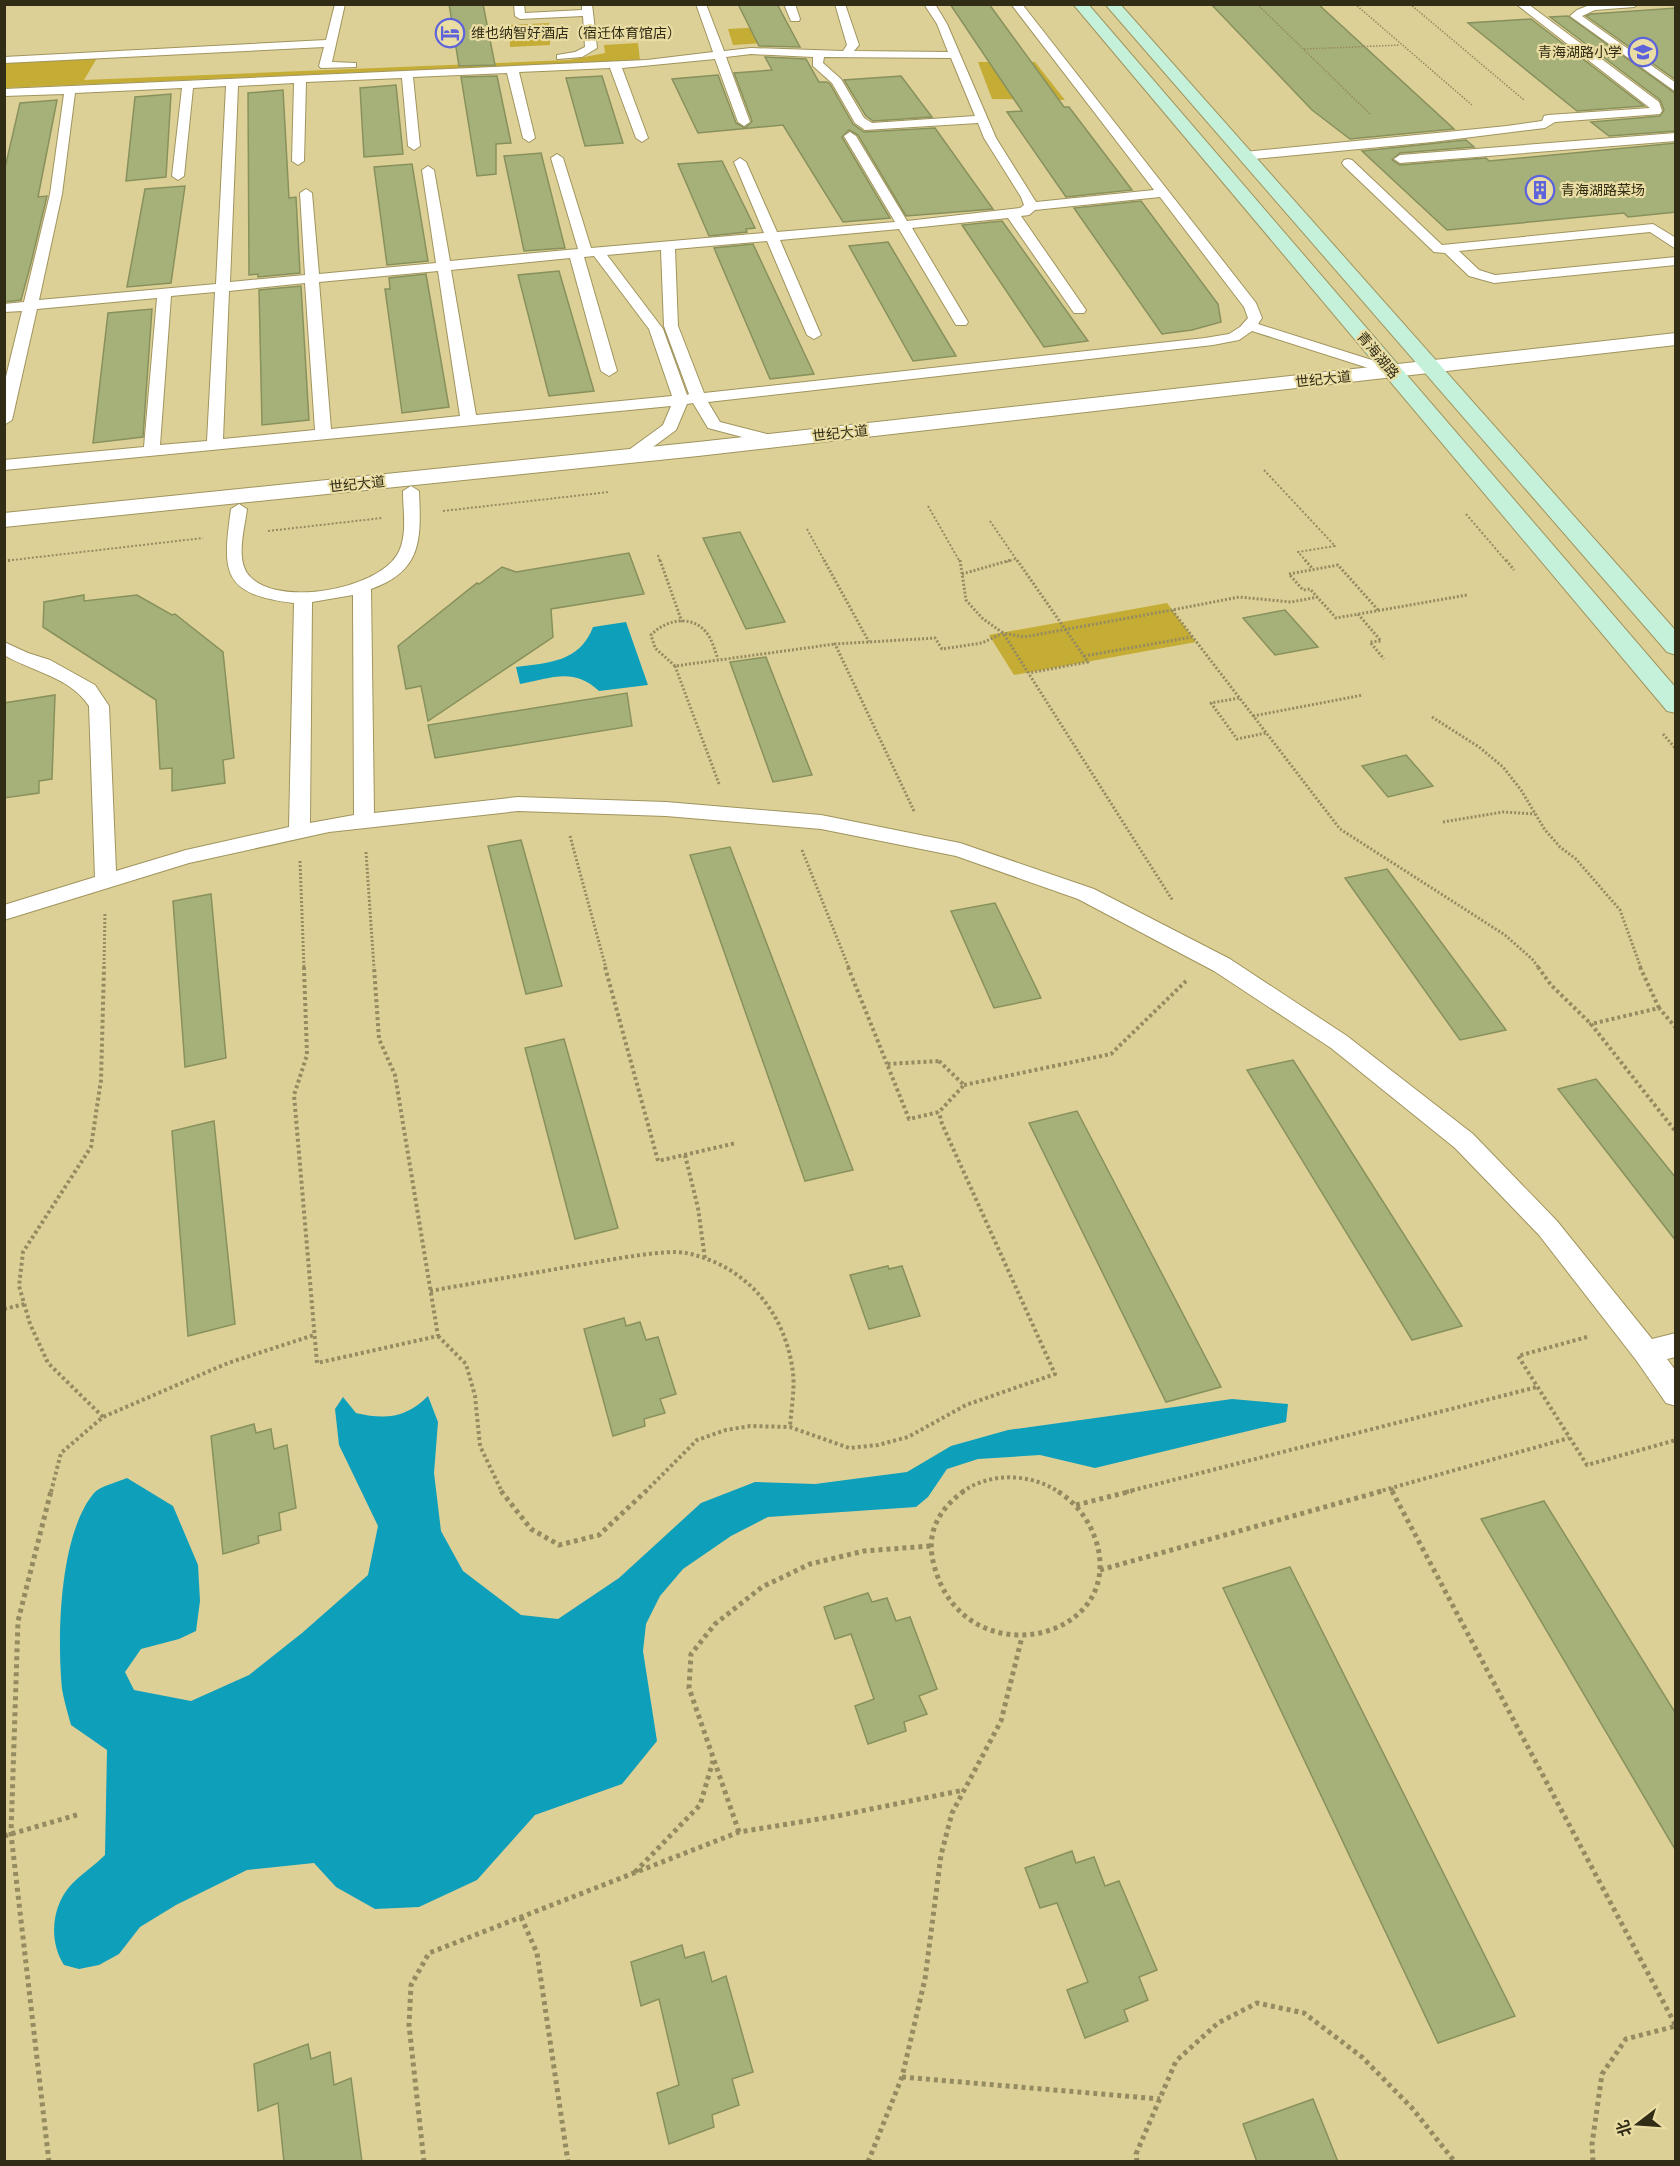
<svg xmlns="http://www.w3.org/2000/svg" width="1680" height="2166" viewBox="0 0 1680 2166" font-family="Rubik,'Noto Sans SC',sans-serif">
<rect width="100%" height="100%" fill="#ddd097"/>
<g fill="#c5ac34">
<polygon points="549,23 550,45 510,47 509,25"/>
<polygon points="785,26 792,41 733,45 728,29"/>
<polygon points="638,43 640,60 5,88 5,63 97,58 84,80 569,60 605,53 604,45"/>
<polygon points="978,62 1035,62 1065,100 992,99"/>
<polygon points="1167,603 1196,642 1014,675 989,635"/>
</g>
<g fill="#0e9fbb">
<path d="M626,622L648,685L599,691C574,667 551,678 520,684L516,667C548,663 580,662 593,627Z"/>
<path d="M428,1396L438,1422L434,1473L441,1531L463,1571L521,1615L558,1619L619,1578L701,1503L755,1482L815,1484L907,1472L951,1446L1008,1430L1232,1399L1288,1404L1286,1422L1095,1468L1040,1455L978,1459L947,1469L928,1497L916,1507L768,1517L731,1536L683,1569L660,1596L646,1624L643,1651L657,1741L622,1784L535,1815L477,1880L419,1907L375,1909L336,1887L314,1863L247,1870L176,1905L140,1927L119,1954L99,1965L79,1969L64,1965C49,1942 51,1908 70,1886C80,1875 94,1866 105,1855L107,1750L71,1725C68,1714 64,1701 62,1689C57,1637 59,1535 94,1493C100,1486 118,1482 127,1478L173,1506L198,1565L200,1601L196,1631L179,1639L141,1649L125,1672L134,1690L191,1701L249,1675L302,1633L368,1575L378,1526L339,1445L335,1409L343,1397L356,1413C386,1420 406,1418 428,1396Z"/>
</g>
<g fill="#a6b079" stroke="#88915c" stroke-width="1.5">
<polygon points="449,4 483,4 495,65 459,66"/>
<polygon points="738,4 777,4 800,47 759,46"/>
<polygon points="950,4 989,4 1064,107 1069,107 1132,190 1066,197 1007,112 1022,111"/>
<polygon points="1211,4 1318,4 1454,129 1350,139 1312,110"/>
<polygon points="1676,8 1676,80 1586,16 1591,14"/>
<polygon points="1568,16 1676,94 1676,131 1609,136 1591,122 1660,116 1664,110 1660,100 1550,17"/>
<polygon points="1531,19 1644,106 1577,111 1468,23"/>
<polygon points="765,57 806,59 819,82 827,82 830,84 853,124 864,132 935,128 993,209 906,216 858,135 849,130 842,137 890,218 843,222 783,125 698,133 672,79 718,75 736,123 745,128 752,121 734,73 772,70"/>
<polygon points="497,76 511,143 496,144 496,174 477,176 461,77"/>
<polygon points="602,76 623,143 585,146 566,78"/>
<polygon points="901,76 932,117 873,121 866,116 844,80"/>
<polygon points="396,85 403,154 364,157 360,88"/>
<polygon points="283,90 289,198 296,197 300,273 258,277 258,274 249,275 248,93"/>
<polygon points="171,94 166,177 126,181 135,97"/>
<polygon points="57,100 38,197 47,196 31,263 21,300 4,302 4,172 20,103"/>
<polygon points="1466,140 1474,147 1400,153 1392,160 1400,165 1486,158 1489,161 1676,143 1676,212 1628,217 1624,213 1447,230 1362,151"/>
<polygon points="541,153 565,248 524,251 504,156"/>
<polygon points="722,161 755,228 746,229 747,232 709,236 678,164"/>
<polygon points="412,164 428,261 387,265 374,167"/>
<polygon points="185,186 171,283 127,287 145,189"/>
<polygon points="1141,201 1218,304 1221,322 1192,330 1162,334 1074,208"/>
<polygon points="1002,221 1088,341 1044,347 962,225"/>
<polygon points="888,242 956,356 913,361 849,246"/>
<polygon points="753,244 814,374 770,379 714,248"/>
<polygon points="559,271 594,391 549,396 518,275"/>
<polygon points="426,274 449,407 402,413 385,289 390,289 389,278"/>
<polygon points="301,286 309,420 262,425 259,290"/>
<polygon points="152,309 143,437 93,443 108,313"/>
<polygon points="740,532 785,622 746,629 703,538"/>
<polygon points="629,553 644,594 551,609 553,637 428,721 421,686 406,689 398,646 477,583 479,584 502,567 516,572"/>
<polygon points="84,595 84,601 137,595 172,615 175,614 223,652 234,758 223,760 225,783 172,791 172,768 160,769 156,700 43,627 44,602"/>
<polygon points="1285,610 1318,647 1275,655 1243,618"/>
<polygon points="766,657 812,775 773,782 730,662"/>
<polygon points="627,693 632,726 435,758 428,725"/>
<polygon points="55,695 52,779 39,781 39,793 4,798 4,703"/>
<polygon points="1406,755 1433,786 1388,797 1362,766"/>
<polygon points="521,840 562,986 526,994 488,846"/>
<polygon points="730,847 853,1170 805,1181 690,855"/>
<polygon points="1387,869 1506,1030 1460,1040 1345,878"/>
<polygon points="211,894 226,1058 185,1067 173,901"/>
<polygon points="995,903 1041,998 994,1008 951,911"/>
<polygon points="564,1039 618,1228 575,1239 525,1048"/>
<polygon points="1293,1060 1462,1326 1412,1340 1247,1070"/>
<polygon points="1596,1079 1676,1178 1676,1241 1558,1089"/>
<polygon points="1077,1111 1221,1387 1166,1402 1029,1123"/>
<polygon points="214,1121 235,1324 188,1336 172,1131"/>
<polygon points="888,1266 889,1269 902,1266 920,1316 869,1329 850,1275"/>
<polygon points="624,1318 626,1326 640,1322 646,1340 658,1337 676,1394 660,1399 665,1413 644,1419 645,1426 613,1436 584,1329"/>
<polygon points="254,1424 256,1433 271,1429 274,1449 287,1445 296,1508 279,1513 281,1530 258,1536 259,1543 223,1554 211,1436"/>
<polygon points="1544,1501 1676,1714 1676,1851 1481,1519"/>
<polygon points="1290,1567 1515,2016 1438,2043 1223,1588"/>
<polygon points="868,1593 872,1602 887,1598 896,1621 910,1617 937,1689 919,1696 927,1714 904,1722 906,1731 868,1744 855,1706 874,1699 851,1634 835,1639 824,1607"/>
<polygon points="1072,1851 1076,1863 1094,1857 1105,1886 1119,1881 1157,1970 1139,1977 1148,2000 1124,2010 1128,2021 1085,2038 1067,1990 1088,1982 1057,1903 1040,1908 1025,1868"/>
<polygon points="682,1945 685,1958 704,1952 712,1982 726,1976 753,2072 732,2079 739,2105 712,2115 714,2127 669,2144 657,2093 679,2085 659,1999 641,2006 631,1962"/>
<polygon points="308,2044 311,2059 330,2052 334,2085 351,2078 362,2162 284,2162 278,2103 258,2111 254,2064"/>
<polygon points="1313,2099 1338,2162 1257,2162 1243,2124"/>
</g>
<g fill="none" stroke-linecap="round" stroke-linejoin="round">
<g stroke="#a0945d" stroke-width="2">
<g id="service">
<polygon points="335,4 345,4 332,62 356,63 356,67 321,68 319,66 324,47 4,63 4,57 326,40"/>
<polygon points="514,4 524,4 525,13 582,10 582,4 592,4 597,48 582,57 557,59 557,55 575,52 585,47 583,16 520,19 515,16"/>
<path d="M696,4H706L724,51L751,48L843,51L847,45L835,4H845L859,45L854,51L948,52L937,24L924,4H935L947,24L996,138L1036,202L1154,190L1011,4H1022L1256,303L1262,318L1258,324L1397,368L1400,371L1392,376L1387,374L1252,331L1239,340L1213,345L708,402L720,422L779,437L781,440L779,443L773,445L708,428L693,403L687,404L676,430L638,458H626L624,455L626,452L663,425L671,406L4,470V460L144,447L157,298L37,309L12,420L4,425V385L22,311L4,312V304L24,302L50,194L64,94L4,96V89L647,60L713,52ZM751,54L813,57V66L832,83L855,123L865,130L978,123L984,138L1021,197L1024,205L1020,208L907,221L856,136L850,132L844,136L895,222L777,232L746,162L740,158L734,162L764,233L591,248L563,158L557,154L551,158L578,249L450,261L434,170L428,166L422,170L436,263L319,274L312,193L306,189L300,193L305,275L230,282L238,86L294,83L292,161L298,165L304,161L306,82L402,78L408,146L414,150L420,146L413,77L507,73L523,138L529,142L535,138L519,72L610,68L636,138L642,142L648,138L622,68L715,59L738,122L744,126L750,122L726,57ZM824,57L951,58L975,116L872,123L864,118L841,79L823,63ZM226,86L216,284L39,300L62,194L75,93L182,88L172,176L178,180L184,176L193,88ZM1160,197L1244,307L1248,318L1240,327L1229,334L1205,338L704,393L678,326L675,249L767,241L807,335L814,339L821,335L780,240L899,229L956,325H966L968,322L912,228L1008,218L1074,313H1084L1086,310L1021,216L1029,215L1035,210ZM661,250L664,326L689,394L687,395L663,329L607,255ZM594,256L649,329L672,396L476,415L451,270L570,258L601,371L609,376L617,371L584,257ZM438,271L460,416L331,429L319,282ZM305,283L315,430L223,439L229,291ZM215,292L207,441L160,445L171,296Z"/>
<polygon points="784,4 795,4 800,19 799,21 791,21"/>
<polygon points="1516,4 1528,4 1659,102 1662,111 1660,114 1555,122 1545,128 1432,142 1244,160 1238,156 1244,152 1507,126 1542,121 1544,116 1548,115 1650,108"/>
<polygon points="1592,4 1639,4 1634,7 1595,10 1582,16 1676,83 1676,92 1570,16 1577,10"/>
<polygon points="1676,133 1676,141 1400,163 1394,159 1400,155"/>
<polygon points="1348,159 1352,160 1442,245 1653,224 1676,238 1676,249 1650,232 1459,251 1479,270 1495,275 1676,257 1676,265 1494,283 1469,276 1445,253 1434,252 1344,166 1342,163 1344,160"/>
<path d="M411,486L419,491C421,538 423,571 371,589L374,813L518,797L666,802L821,815L960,843L1094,889L1230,959L1347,1036L1473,1134L1557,1221L1652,1339L1676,1333V1357L1667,1359L1676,1371V1406L1666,1403L1636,1360L1539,1235L1455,1148L1331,1048L1214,971L1078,899L956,856L821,829L666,816L518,811L329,832L189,863L4,920V905L95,877L89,706C70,677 33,672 4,655V642L28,653L50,660L95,685L109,706L116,871L186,850L289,827L294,603C222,594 222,573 231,509L239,504L247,509C245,527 236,556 247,573C273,609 376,590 397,555C408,537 403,511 403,491ZM353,595L354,815L310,823L312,602Z"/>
</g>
</g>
<g stroke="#a0945d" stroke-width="2">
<polygon id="tertiary" points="1676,333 1676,345 698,456 4,527 4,513 698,442"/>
</g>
<g stroke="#a0945d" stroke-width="2">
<g id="secondary">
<polygon points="1073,4 1088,4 1676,688 1676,713 1667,711"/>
<polygon points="1105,4 1120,4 1676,631 1676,655 1667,652"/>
</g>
</g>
<g stroke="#958b61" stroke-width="1.5" stroke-dasharray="1.5 1.5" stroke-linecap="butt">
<polyline points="1257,4 1370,114"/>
<polyline points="1355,4 1472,105"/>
<polyline points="1410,4 1524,100"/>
<polyline points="1304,49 1400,45"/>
</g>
<g stroke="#958b61" stroke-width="2" stroke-dasharray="2 2" stroke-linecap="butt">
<polyline points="1264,470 1335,546 1298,552 1307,562"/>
<polyline points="928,506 960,562"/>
<polyline points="443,511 609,492"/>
<polyline points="1466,514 1507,562"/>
<polyline points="990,521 1018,562"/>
<polyline points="807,529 825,562"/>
<polyline points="268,531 382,518"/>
<polyline points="658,555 660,562"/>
<polyline points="4,561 203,538"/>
<polyline points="1006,562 1015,559"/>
</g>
<g stroke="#958b61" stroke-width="3" stroke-dasharray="2 2" stroke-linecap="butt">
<polyline points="660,560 682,622"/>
<polyline points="824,560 869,642"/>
<polyline points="960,560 966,600 982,618 1003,633 1173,901"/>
<polyline points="1017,560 1088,662 1029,673"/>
<polyline points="1305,560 1313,569"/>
<polyline points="1506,560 1514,570"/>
<polyline points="4,561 11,560"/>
<polyline points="962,574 1011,560"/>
<polyline points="1318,597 1291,602 1239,597 1172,610 1340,829 1505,935 1532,959 1539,968"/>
<polyline points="1378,610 1338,565 1289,574 1303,590 1310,589 1336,618 1467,595"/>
<polyline points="1358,614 1381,641 1370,642 1384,659"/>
<polyline points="1084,656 1192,637"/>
<path d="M675,666L655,648L651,635C665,620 691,614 706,632C712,639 715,651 718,659"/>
<polyline points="1239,698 1211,703 1237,739 1266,733"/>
<polyline points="1253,716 1363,695"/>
<polyline points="1432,717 1479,747 1503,767 1521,790 1545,830 1560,847 1576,859 1620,910 1641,968"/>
<polyline points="1663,734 1676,749"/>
<polyline points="719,784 675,666 835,644"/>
<polyline points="914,811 835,644 935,638 942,649 982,643 1003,633 1024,637 1172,610"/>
<polyline points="1443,822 1503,812 1535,814"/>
<polyline points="570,836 606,968"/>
<polyline points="802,850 849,968"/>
<polyline points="366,852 374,968"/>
<polyline points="300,861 304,968"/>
<polyline points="104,968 105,912"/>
</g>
<g stroke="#958b61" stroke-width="4" stroke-dasharray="3 3" stroke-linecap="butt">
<polyline points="304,967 307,1055 294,1095 317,1363 438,1336 395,1075 379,1039 374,967"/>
<polyline points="605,967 658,1161 736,1143"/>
<polyline points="848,967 887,1064"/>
<polyline points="1538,967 1551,985 1591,1024"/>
<polyline points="1640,967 1659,1008"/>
<polyline points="1676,1028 1659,1008 1591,1024 1676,1132"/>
<polygon points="939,1061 964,1085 939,1112 909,1119 887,1064"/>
<polyline points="964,1085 1111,1054 1186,981"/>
<polyline points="685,1155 698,1208 705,1259"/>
<path d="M430,1291C485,1281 540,1272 596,1262C617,1259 666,1249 686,1253C746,1265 786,1313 793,1373C795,1390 791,1410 790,1427"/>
<polyline points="4,1309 25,1304"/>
<polyline points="438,1336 466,1364 475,1396 480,1446 502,1492"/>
<polyline points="1587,1337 1518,1356 1587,1465 1676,1440"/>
<polyline points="103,1417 48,1363 30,1324 19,1286 23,1252 91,1147 101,1080 104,967"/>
<polyline points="1391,1488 1393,1492"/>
<polyline points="51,1492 61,1453 103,1417 228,1363 314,1335"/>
<polyline points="645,1492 697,1440 726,1430 750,1426 790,1427 849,1448 878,1445 908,1437 966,1405 1055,1374 942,1124 939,1112"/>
<path d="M962,1492C990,1472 1030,1473 1059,1492"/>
<polyline points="1126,1492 1537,1387"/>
<polyline points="1377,1492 1569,1438"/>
</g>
<g stroke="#958b61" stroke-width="5" stroke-dasharray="4 4" stroke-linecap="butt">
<polyline points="501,1491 531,1529 559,1545 599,1535 646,1491"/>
<path d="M964,1491C939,1509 925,1533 934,1565C963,1678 1124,1642 1097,1544C1090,1521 1077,1503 1057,1491"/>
<polyline points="1392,1491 1676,2026 1626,2039 1602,2074 1592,2144 1593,2162"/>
<polyline points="1076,1505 1132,1491"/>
<polyline points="1100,1570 1382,1491"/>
<polyline points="739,1832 689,1688 691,1654 715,1624 762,1587 810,1564 864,1551 930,1546"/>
<polyline points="4,1836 80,1814"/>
<polyline points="635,1872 700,1805 713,1761"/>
<polyline points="521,1917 537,1953 568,2162"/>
<polyline points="902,2077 1160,2099"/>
<polyline points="49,2162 11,1834 18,1621 51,1491"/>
<polyline points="424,2162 409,2025 411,1985 429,1953 739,1832 837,1816 964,1790"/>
<polyline points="868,2162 902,2077 925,1979 941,1855 952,1813 1001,1721 1022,1637"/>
<polyline points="1137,2162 1136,2154 1176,2061 1218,2023 1257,2003 1304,2013 1362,2057 1412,2108 1455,2162"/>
</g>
<use href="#service" fill="#fff" fill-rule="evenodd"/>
<use href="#tertiary" fill="#fff" fill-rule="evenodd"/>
<use href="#secondary" fill="#c5f1db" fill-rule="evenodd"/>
</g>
<defs>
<g id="hotel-ring" transform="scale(1.5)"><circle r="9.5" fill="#eadda4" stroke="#5d63db" stroke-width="1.5"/><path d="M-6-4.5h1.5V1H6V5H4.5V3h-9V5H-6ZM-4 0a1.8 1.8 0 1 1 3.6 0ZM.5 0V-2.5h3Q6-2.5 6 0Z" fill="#5d63db"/></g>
<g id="school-ring" transform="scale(1.5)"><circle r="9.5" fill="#eadda4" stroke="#5d63db" stroke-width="1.5"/><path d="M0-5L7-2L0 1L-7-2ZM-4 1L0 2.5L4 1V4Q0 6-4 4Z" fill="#5d63db"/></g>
<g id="building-ring" transform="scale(1.5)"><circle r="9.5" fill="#eadda4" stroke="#5d63db" stroke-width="1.5"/><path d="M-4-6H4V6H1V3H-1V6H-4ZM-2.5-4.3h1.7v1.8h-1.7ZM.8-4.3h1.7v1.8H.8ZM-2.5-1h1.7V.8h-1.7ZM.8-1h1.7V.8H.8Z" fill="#5d63db"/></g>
</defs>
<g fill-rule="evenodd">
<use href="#hotel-ring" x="450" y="33"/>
<use href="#school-ring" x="1643" y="52"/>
<use href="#building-ring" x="1540" y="190"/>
</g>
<g text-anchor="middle" stroke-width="4.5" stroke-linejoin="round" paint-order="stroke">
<g font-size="14" fill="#312c15" stroke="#eadda4" text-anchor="start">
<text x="471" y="38">维也纳智好酒店（宿迁体育馆店）</text>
<text x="1622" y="57" text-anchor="end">青海湖路小学</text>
<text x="1561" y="195">青海湖路菜场</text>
</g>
<g font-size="14" fill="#312c15" stroke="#eadda4">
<text transform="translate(1378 355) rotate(50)" y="5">青海湖路</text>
<text transform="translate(1323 379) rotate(-6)" y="5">世纪大道</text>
<text transform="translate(840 433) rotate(-6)" y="5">世纪大道</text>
<text transform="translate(357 484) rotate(-6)" y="5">世纪大道</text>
</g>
</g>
<rect width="1680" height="2166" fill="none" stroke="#312c15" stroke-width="12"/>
<g transform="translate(1638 2124) rotate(253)" stroke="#eadda4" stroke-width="4.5" paint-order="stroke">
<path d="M0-4.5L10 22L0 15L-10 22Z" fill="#312c15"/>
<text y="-9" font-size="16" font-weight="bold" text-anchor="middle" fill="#312c15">北</text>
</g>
</svg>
